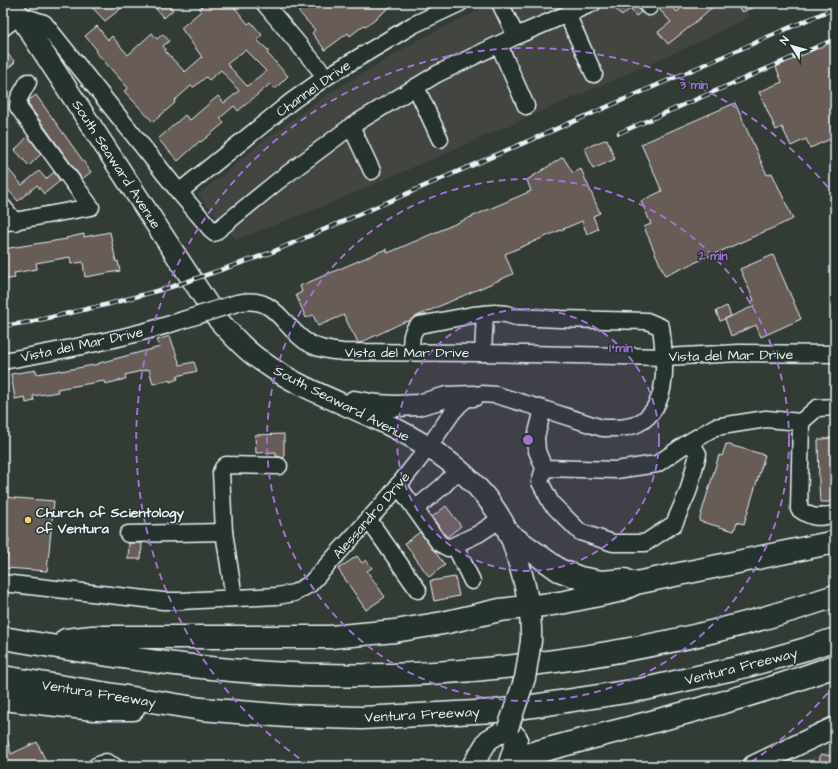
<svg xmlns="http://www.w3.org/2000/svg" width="838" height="769" viewBox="0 0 838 769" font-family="'Architects Daughter',sans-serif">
<rect width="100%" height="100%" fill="#333b35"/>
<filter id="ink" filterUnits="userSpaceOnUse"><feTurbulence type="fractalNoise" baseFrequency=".025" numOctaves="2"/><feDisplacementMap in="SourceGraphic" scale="8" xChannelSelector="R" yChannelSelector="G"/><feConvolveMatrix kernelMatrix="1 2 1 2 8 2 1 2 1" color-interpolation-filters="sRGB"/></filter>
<g filter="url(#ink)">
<g fill="#43453f">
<polygon points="494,3 767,3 746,11 750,16 708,38 621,77 329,204 236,240 198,195 263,141 331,92 418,40"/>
<polygon points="835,748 835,766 791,766"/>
</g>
<g fill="#675b56" stroke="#e8f1f8" fill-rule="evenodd">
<polygon points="88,3 128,3 105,21"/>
<polygon points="163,3 167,3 173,10 164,18 156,9"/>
<path d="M205,3H231L248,24L251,22L262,35L257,40L269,51L267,53L288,76L275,89L270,84L238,111L234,106L220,118L224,123L201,142L200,141L178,161L158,139L185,115L190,120L218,96L224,103L239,91L221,70L209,80L206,77L194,87L191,86L174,101L175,103L153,122L124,91L128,88L95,51L97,50L85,36L97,26L108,40L112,36L128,55L152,33L157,39L163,34L169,41L163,46L166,50L165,51L185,72L202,57L181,28L201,11L199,9ZM245,50L266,71L247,86L227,64Z"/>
<polygon points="299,3 395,3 366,26 364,25 350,36 348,33 325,50 312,33 315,30 298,11 302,7"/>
<polygon points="610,3 637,3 641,12 636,16 630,9 622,16"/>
<polygon points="657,3 669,3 677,12 687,3 717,3 692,25 668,44 658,32 671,22 658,8"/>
<polygon points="733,3 763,3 742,12"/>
<polygon points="835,40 835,137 810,148 806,139 791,146 782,127 776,130 759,92 782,82 776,67"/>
<polygon points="3,49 15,62 3,73"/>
<polygon points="36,95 91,172 82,179 28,104 29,100"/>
<polygon points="735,103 767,175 772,173 793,219 665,276 644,227 651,224 641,201 662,191 641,144"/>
<polygon points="28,136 41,154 29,166 15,150"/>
<polygon points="607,139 615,159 593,169 585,148"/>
<polygon points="563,157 573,173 581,169 600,213 593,216 598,229 587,234 582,221 505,254 513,274 417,316 409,321 404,322 360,343 358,343 354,334 352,332 344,315 318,326 313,315 306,318 296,295 302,292 300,286 386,249 388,253 531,191 527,180"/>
<polygon points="3,163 22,185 39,171 46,179 54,172 60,181 44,194 37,185 18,201 3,184"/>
<polygon points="110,232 116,262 118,261 120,271 85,277 83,262 71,264 70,257 36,263 37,269 14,273 15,278 3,280 3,249 67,239 66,238 84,234 84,237"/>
<polygon points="773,255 801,319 761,337 756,325 731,336 725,319 754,306 751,302 754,300 740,269"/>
<polygon points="727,306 731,316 720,321 716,311"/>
<polygon points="170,336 180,365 194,362 197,371 177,376 178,379 170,382 170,380 153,384 149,369 125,375 126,379 105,384 104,381 57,389 58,392 33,396 34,401 26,403 25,397 15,399 11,374 36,370 37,374 61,370 61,371 99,364 99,363 160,347 157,340"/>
<polygon points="284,434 284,458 276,456 276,452 256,453 255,435"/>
<polygon points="835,437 835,499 833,500 833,502 820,502 819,485 818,440"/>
<polygon points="726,444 765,455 744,524 737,522 734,531 699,521 719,455 722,456"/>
<polygon points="3,497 54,501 47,571 6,568 9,539 3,538"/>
<polygon points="446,506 461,526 447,537 432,517"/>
<polygon points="420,532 445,565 429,577 405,543"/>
<polygon points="129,543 142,543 141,559 128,559"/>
<polygon points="357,556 362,563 366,560 372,568 367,571 385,597 366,610 338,569"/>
<polygon points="455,577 459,596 434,601 430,581"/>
<polygon points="3,734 6,734 11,754 37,742 48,766 3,766"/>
<polygon points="821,754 835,757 835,766 818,766"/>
</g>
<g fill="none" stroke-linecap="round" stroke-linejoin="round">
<g stroke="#e8f1f8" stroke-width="19">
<g id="minor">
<polyline points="264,3 326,77"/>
<polyline points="500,3 516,36"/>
<polyline points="646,3 649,7"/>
<polyline points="567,14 594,74"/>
<polyline points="3,28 20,15 44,23 179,192 214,233 278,181 353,125 437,74 516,36 593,3"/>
<polyline points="499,45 526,106"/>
<polyline points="416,87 440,139"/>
<polyline points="351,126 372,171"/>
<polyline points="179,192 292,101 326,77 413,25 460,3"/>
<polyline points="3,207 15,222"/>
<polyline points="3,223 91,207 18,107 19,98 28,82"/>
<path d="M237,303C275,295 279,322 305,341C317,349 329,351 343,352L483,353L665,357L739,353L835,354"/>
<polyline points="483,353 485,314"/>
<path d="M3,361C62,350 126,339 183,320"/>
<polyline points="543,409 536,437 537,451 544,468 540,482 551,503 580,532 613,543 645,543 674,524 688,492 698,454 694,447 686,444 657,464 616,470 544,468"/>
<polyline points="801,422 817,408 835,407"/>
<path d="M686,444L715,427L766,419L801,422L799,509C812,519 820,518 835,514"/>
<polyline points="398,485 439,543 448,548 478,534 501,519"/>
<polyline points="415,509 443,486 459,469"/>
<polyline points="368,519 418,590"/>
<polyline points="224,532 221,472 223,468 226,465 279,466"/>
<polyline points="128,534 224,532 234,598"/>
<polyline points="455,546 472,581"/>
<path d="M3,583L163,601H181L277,596L294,593L310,584L390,496L428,448L452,413L460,404L466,399L481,394L496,395L543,409L602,428C614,428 628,429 639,423C671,405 665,358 661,327L647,321L560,319L516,317L506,314L495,313L473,315L419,325C410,331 411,341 412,352"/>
<polyline points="96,766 106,762 114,766"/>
</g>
</g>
<g stroke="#e8f1f8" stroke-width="23">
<g id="major">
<path d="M11,3L219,321C233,336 246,351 263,362C297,387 338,401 376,419C430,444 485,479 510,536C514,545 516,555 519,564C527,590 532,614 531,641"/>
<polyline points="354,401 377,405 395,406 418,405 447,397 474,396"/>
<polyline points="472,766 488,740 508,728 517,738 508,766"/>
<polyline points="753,766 835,727"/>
</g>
</g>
<g stroke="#e8f1f8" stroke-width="25">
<g id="highway">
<polyline points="510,535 559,570 580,578 602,582 625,580"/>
<path d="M3,638C91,653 179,667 268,673C364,679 460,674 555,661C651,648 744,627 835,596"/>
<polyline points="66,640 92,637 330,637 395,631 443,623 500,610 560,603 618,591 636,583 835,542"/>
<polyline points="3,677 201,709 287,716 362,718 495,711 540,705 645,689 750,665 806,649 835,639"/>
<polyline points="3,699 94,709 133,709"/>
<path d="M513,766L526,755C629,727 736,703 835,666"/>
</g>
</g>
<use href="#minor" stroke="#26332d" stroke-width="16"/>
<use href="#major" stroke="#26332d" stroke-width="20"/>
<use href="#highway" stroke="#26332d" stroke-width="22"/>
<g stroke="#e8f1f8" stroke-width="4.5">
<g id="rail">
<polyline points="619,133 835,39"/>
<polyline points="3,326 30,322 109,304 171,287 270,253 835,8"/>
</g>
</g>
<use href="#rail" stroke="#26332d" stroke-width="3" stroke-dasharray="9" stroke-linecap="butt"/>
<g stroke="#e8f1f8" stroke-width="19" stroke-linecap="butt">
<polyline id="minor-bridge" points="183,320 237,303"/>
</g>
<g stroke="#e8f1f8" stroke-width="23" stroke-linecap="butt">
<polyline id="major-bridge" points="508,728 525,678 531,641"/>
</g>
<use href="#minor-bridge" stroke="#26332d" stroke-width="16"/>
<use href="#major-bridge" stroke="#26332d" stroke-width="20"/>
</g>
</g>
<circle cx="528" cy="440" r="131" fill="#a171d3" fill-opacity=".12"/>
<g fill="none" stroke="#a171d3" stroke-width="2" stroke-dasharray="7 5">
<circle cx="528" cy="440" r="131"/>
<circle cx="528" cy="440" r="261"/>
<path d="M835 684A392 392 0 0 1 747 765M309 765A392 392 0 1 1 835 196"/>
</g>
<circle fill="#ffd166" stroke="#26332d" stroke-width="1.5" cx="28" cy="520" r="4"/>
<g text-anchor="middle" stroke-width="3" stroke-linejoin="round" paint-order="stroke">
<g font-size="14" fill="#e8f1f8" stroke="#26332d">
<text transform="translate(313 88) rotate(-35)" y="5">Channel Drive</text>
<text transform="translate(117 164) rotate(57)" y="5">South Seaward Avenue</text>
<text transform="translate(82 344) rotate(-12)" y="5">Vista del Mar Drive</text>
<text x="407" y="357">Vista del Mar Drive</text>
<text transform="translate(731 355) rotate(-1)" y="5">Vista del Mar Drive</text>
<text transform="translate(342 403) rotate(27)" y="5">South Seaward Avenue</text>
<text transform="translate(371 515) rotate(-49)" y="5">Alessandro Drive</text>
<text transform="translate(741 666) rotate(-14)" y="5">Ventura Freeway</text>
<text transform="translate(99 693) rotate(9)" y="5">Ventura Freeway</text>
<text transform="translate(422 714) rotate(-3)" y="5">Ventura Freeway</text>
</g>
<g font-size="14" font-weight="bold" fill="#e8f1f8" stroke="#26332d" text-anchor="start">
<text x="36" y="517">Church of Scientology<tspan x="36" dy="16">of Ventura</tspan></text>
</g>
</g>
<circle cx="528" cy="440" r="6" fill="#a171d3" stroke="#26332d" stroke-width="2"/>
<g font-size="12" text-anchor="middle" font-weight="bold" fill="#a171d3" stroke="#26332d" stroke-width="3" stroke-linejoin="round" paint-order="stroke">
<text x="694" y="89">3 min</text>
<text x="713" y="260">2 min</text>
<text x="621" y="352">1 min</text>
</g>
<rect width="838" height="769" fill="none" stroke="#26332d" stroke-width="16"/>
<rect x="8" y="8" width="822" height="753" fill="none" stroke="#e8f1f8" stroke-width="1.5" filter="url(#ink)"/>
<g transform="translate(792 46) rotate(307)" stroke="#26332d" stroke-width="3" paint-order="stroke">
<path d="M0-3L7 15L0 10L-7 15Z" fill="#e8f1f8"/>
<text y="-6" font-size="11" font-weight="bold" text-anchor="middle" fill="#e8f1f8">N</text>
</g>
</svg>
